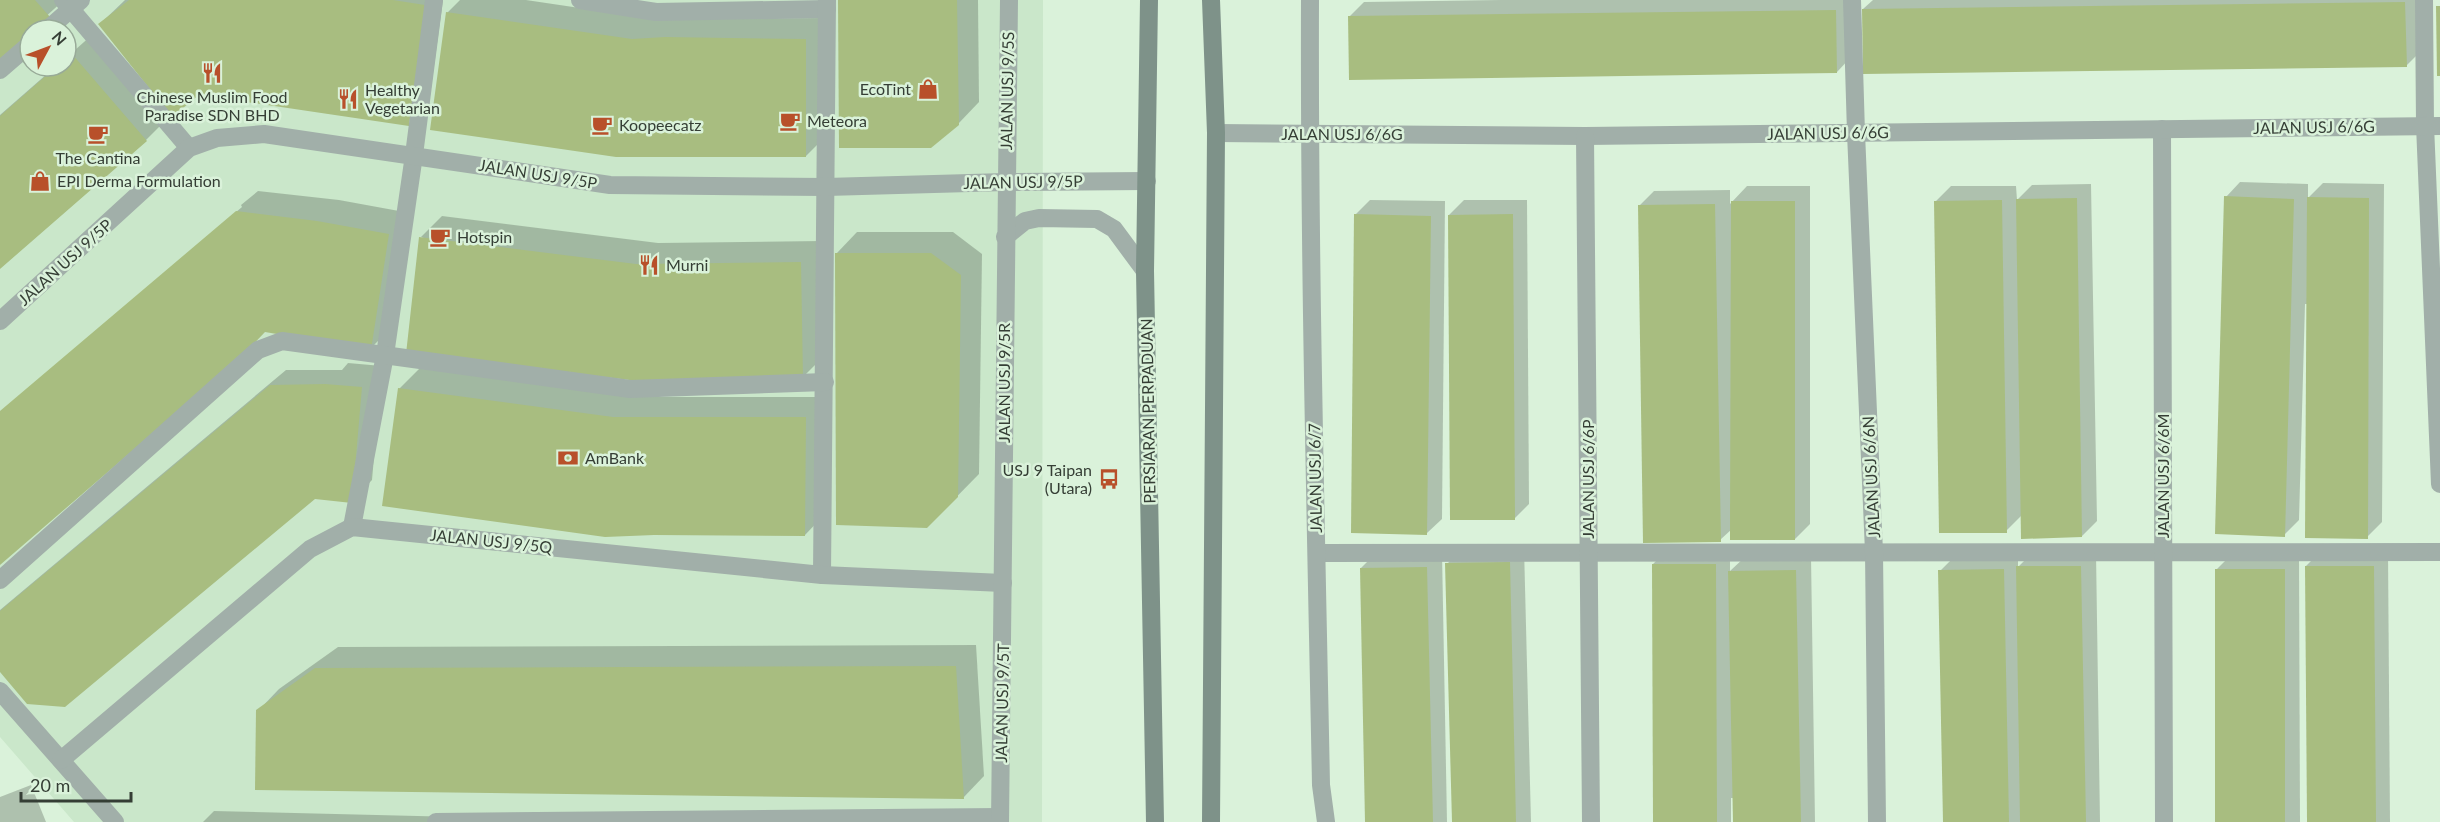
<svg xmlns="http://www.w3.org/2000/svg" width="2440" height="822" viewBox="0 0 2440 822" font-family="Lato,sans-serif">
<rect width="100%" height="100%" fill="#daf2da"/>
<path fill="#cae7ca" fill-rule="evenodd" d="M0,0H1043L1042,822H74L0,737ZM30,30H66V66H30Z"/>
<g fill="#0003">
<polygon points="0,0 64,0 0,58"/>
<polygon points="125,0 443,0 429,103 100,24"/>
<polygon points="460,0 526,0 654,19 827,18 827,135 806,156 447,13"/>
<polygon points="840,0 978,0 979,102 958,124"/>
<polygon points="1500,0 1850,0 1851,57 1837,72 1349,17 1364,2"/>
<polygon points="1873,0 2420,0 2421,51 2406,66 1863,9"/>
<polygon points="93,34 167,119 146,140 0,267 0,115 56,66 66,66 66,58"/>
<polygon points="2240,182 2308,184 2308,198 2323,183 2384,184 2382,522 2367,537 2308,304 2305,304 2299,520 2284,535 2226,197"/>
<polygon points="2091,184 2097,521 2082,536 2022,515 2006,531 1936,201 1951,186 2016,186 2017,200 2032,185"/>
<polygon points="1747,186 1810,186 1810,524 1795,539 1732,529 1720,540 1639,206 1654,191 1730,190 1730,204"/>
<polygon points="258,191 339,200 410,213 391,328 370,349 265,331 0,564 0,413 242,207 241,205"/>
<polygon points="1370,200 1445,201 1442,519 1427,533 1355,215"/>
<polygon points="1464,200 1527,200 1529,504 1514,519 1449,215"/>
<polygon points="442,216 658,243 822,241 824,356 802,378 421,237"/>
<polygon points="857,232 953,232 982,254 979,474 927,527 836,254"/>
<polygon points="348,363 382,366 372,480 351,502 315,498 0,670 0,610 286,370 342,370"/>
<polygon points="420,368 635,397 826,397 826,513 805,535 399,389"/>
<polygon points="1524,547 1531,822 1454,822 1447,564 1462,549"/>
<polygon points="1668,549 1730,550 1730,571 1745,557 1811,556 1815,822 1735,822 1734,798 1731,798 1731,822 1654,822 1653,564"/>
<polygon points="2321,551 2388,551 2390,822 2309,822 2306,566"/>
<polygon points="1442,552 1447,822 1367,822 1361,568 1376,553"/>
<polygon points="2033,552 2096,552 2100,822 1945,822 1940,571 1955,556 2018,555 2018,567"/>
<polygon points="2231,555 2299,555 2300,822 2217,822 2216,570"/>
<polygon points="976,645 984,776 963,798 258,711 279,689 338,647"/>
<polygon points="31,785 46,822 0,822 0,797"/>
<polygon points="214,811 659,822 203,822"/>
</g>
<g fill="#a8bd80">
<polygon points="0,0 35,0 50,17 34,30 30,30 30,33 0,59"/>
<polygon points="129,0 393,0 425,5 409,126 199,95 172,117 98,24"/>
<polygon points="838,0 957,0 959,125 931,148 839,148"/>
<polygon points="2405,2 2407,67 1863,74 1862,9"/>
<polygon points="2436,6 2440,6 2440,76 2437,76"/>
<polygon points="1836,10 1837,73 1349,80 1348,16"/>
<polygon points="446,12 632,39 665,37 806,39 806,157 616,157 430,130"/>
<polygon points="72,54 147,141 0,269 0,116 57,66 66,66 66,59"/>
<polygon points="2224,196 2294,199 2285,537 2215,534"/>
<polygon points="2307,197 2369,198 2368,539 2305,538"/>
<polygon points="2077,198 2082,537 2021,539 2016,199"/>
<polygon points="2002,200 2007,533 1939,533 1934,201"/>
<polygon points="1731,201 1795,201 1795,540 1730,540"/>
<polygon points="1715,204 1721,542 1643,543 1638,205"/>
<polygon points="236,211 317,221 389,234 371,350 265,332 240,358 0,565 0,411"/>
<polygon points="1354,214 1431,216 1427,535 1351,533"/>
<polygon points="1513,214 1515,520 1450,520 1448,215"/>
<polygon points="419,237 636,264 801,262 803,379 638,381 406,354"/>
<polygon points="835,253 931,253 961,275 958,497 927,528 836,525"/>
<polygon points="325,384 362,387 352,503 315,499 65,707 27,704 0,672 0,611 270,385"/>
<polygon points="398,388 613,417 806,417 805,536 654,535 605,537 382,506"/>
<polygon points="1510,562 1516,822 1452,822 1445,563"/>
<polygon points="1652,564 1716,564 1717,822 1653,822"/>
<polygon points="2016,566 2081,566 2086,822 2020,822"/>
<polygon points="2305,566 2374,566 2376,822 2307,822"/>
<polygon points="1427,567 1433,822 1365,822 1360,568"/>
<polygon points="2004,569 2009,822 1943,822 1938,570"/>
<rect x="2215" y="569" width="70" height="253"/>
<polygon points="1796,570 1801,822 1733,822 1728,571"/>
<polygon points="956,666 964,799 255,790 256,710 315,668"/>
</g>
<g fill="none" stroke-linecap="round" stroke-linejoin="round">
<g stroke="#a1afa9" stroke-width="18">
<polyline points="63,0 189,148"/>
<polyline points="580,0 656,12 827,9"/>
<polyline points="1852,0 1856,133"/>
<polyline points="2424,0 2425,125"/>
<polyline points="47,30 81,0"/>
<polyline points="0,70 30,44"/>
<polyline points="352,527 385,355 414,155 434,0"/>
<polyline points="1317,553 2440,552"/>
<polyline points="822,575 827,0"/>
<polyline points="0,580 258,350 282,341 630,389 825,382"/>
<polyline points="436,822 1000,817"/>
</g>
<g stroke="#a1afa9" stroke-width="18">
<path d="M1310,0C1309,262 1316,524 1321,785L1326,822"/>
<polyline points="2425,125 2440,484"/>
<polyline points="2162,129 2164,822"/>
<polyline points="1216,133 1585,136 2440,126"/>
<polyline points="1856,133 1874,552 1877,822"/>
<polyline points="1585,136 1591,822"/>
<polyline points="1005,237 1025,221 1039,218 1097,219 1114,229 1145,271"/>
<polyline points="0,321 189,148 217,138 264,134 610,185 826,187 1006,182 1147,181"/>
<polyline points="0,691 115,822"/>
<polyline points="61,760 310,549 352,527 822,575 1003,583"/>
<polyline points="1000,822 1009,0"/>
</g>
<g stroke="#7e9289" stroke-width="18">
<polyline points="1149,0 1145,271 1155,822"/>
<polyline points="1211,0 1216,133 1211,822"/>
</g>
</g>
<defs>
<g id="restaurant-bare" transform="scale(1.62)"><path d="M-5-6h1v4h1v-4h1v4h1v-4h1v5L-1.5 .5V6h-2V.5L-5-1ZM5-6V6H3V1.5H1.5Q1.5-4 5-6Z" fill="#b8502a" stroke="#daf2da" stroke-width="2.5" paint-order="stroke"/></g>
<g id="shop-bare" transform="scale(1.62)"><path d="M-5-2.5h2.3a2.7 3.5 0 0 1 5.4 0H5L5.5 6h-11ZM-1.5-2.5h3a1.5 2.3 0 0 0-3 0Z" fill="#b8502a" stroke="#daf2da" stroke-width="2.5" paint-order="stroke"/></g>
<g id="cafe-bare" transform="scale(1.62)"><path d="M-5.5-4.5H6V0H3Q3 3.5 0 3.5H-2.5Q-5.5 3.5-5.5 0ZM3-3.2v2h1.7v-2ZM-6 4.5H4V6H-6Z" fill="#b8502a" stroke="#daf2da" stroke-width="2.5" paint-order="stroke"/></g>
<g id="bank-bare" transform="scale(1.62)"><path d="M-6-4H6V4H-6ZM0-2.3a2.3 2.3 0 1 0 0 4.6a2.3 2.3 0 1 0 0-4.6Z" fill="#b8502a" stroke="#daf2da" stroke-width="2.5" paint-order="stroke"/></g>
<g id="bus-bare" transform="scale(1.62)"><path d="M-5-6H5V4H4V6H2V4H-2V6H-4V4H-5ZM-3.5-4V0h7V-4ZM-3.5 1.2v1.5H-2V1.2ZM2 1.2v1.5H3.5V1.2Z" fill="#b8502a" stroke="#daf2da" stroke-width="2.5" paint-order="stroke"/></g>
</defs>
<g fill-rule="evenodd">
<use href="#restaurant-bare" x="212" y="73"/>
<use href="#shop-bare" x="928" y="89"/>
<use href="#restaurant-bare" x="348" y="99"/>
<use href="#cafe-bare" x="790" y="121"/>
<use href="#cafe-bare" x="602" y="125"/>
<use href="#cafe-bare" x="98" y="134"/>
<use href="#shop-bare" x="40" y="181"/>
<use href="#cafe-bare" x="440" y="237"/>
<use href="#restaurant-bare" x="649" y="265"/>
<use href="#bank-bare" x="568" y="458"/>
<use href="#bus-bare" x="1109" y="479"/>
</g>
<g text-anchor="middle" stroke-width="5" stroke-linejoin="round" paint-order="stroke">
<g font-size="16" fill="#353e35" stroke="#daf2da" text-anchor="start">
<text x="911" y="95" text-anchor="end">EcoTint</text>
<text x="365" y="96">Healthy<tspan x="365" dy="18">Vegetarian</tspan></text>
<text x="212" y="103" text-anchor="middle">Chinese Muslim Food<tspan x="212" dy="18">Paradise SDN BHD</tspan></text>
<text x="807" y="127">Meteora</text>
<text x="619" y="131">Koopeecatz</text>
<text x="98" y="164" text-anchor="middle">The Cantina</text>
<text x="57" y="187">EPI Derma Formulation</text>
<text x="457" y="243">Hotspin</text>
<text x="666" y="271">Murni</text>
<text x="585" y="464">AmBank</text>
<text x="1092" y="476" text-anchor="end">USJ 9 Taipan<tspan x="1092" dy="18">(Utara)</tspan></text>
</g>
<g font-size="16" fill="#353e35" stroke="#daf2da">
<text transform="translate(1007 91) rotate(-89)" y="6">JALAN USJ 9/5S</text>
<text transform="translate(2314 127) rotate(-1)" y="6">JALAN USJ 6/6G</text>
<text transform="translate(1828 133) rotate(-1)" y="6">JALAN USJ 6/6G</text>
<text x="1342" y="140">JALAN USJ 6/6G</text>
<text transform="translate(538 174) rotate(9)" y="6">JALAN USJ 9/5P</text>
<text transform="translate(1023 182) rotate(-1)" y="6">JALAN USJ 9/5P</text>
<text transform="translate(65 262) rotate(-42)" y="6">JALAN USJ 9/5P</text>
<text transform="translate(1004 383) rotate(-90)" y="6">JALAN USJ 9/5R</text>
<text transform="translate(1148 411) rotate(-91)" y="6">PERSIARAN PERPADUAN</text>
<text transform="translate(2163 476) rotate(-90)" y="6">JALAN USJ 6/6M</text>
<text transform="translate(1871 477) rotate(-93)" y="6">JALAN USJ 6/6N</text>
<text transform="translate(1315 478) rotate(-91)" y="6">JALAN USJ 6/7</text>
<text transform="translate(1588 479) rotate(-90)" y="6">JALAN USJ 6/6P</text>
<text transform="translate(491 541) rotate(6)" y="6">JALAN USJ 9/5Q</text>
<text transform="translate(1002 703) rotate(-89)" y="6">JALAN USJ 9/5T</text>
</g>
</g>
<g transform="translate(48 48) rotate(49)"><circle r="28" fill="#daf2da" stroke="#98aa98" stroke-width="1.5"/>
<path d="M0-4.5L10 22L0 15L-10 22Z" fill="#b8502a"/>
<text y="-9" font-size="16" font-weight="bold" text-anchor="middle" fill="#353e35">N</text>
</g>
<path d="M21 792v9h110v-9" fill="none" stroke="#353e35" stroke-width="3"/>
<text x="30" y="792" font-size="18" fill="#353e35" stroke="#daf2da" stroke-width="4.5" paint-order="stroke">20 m</text>
</svg>
